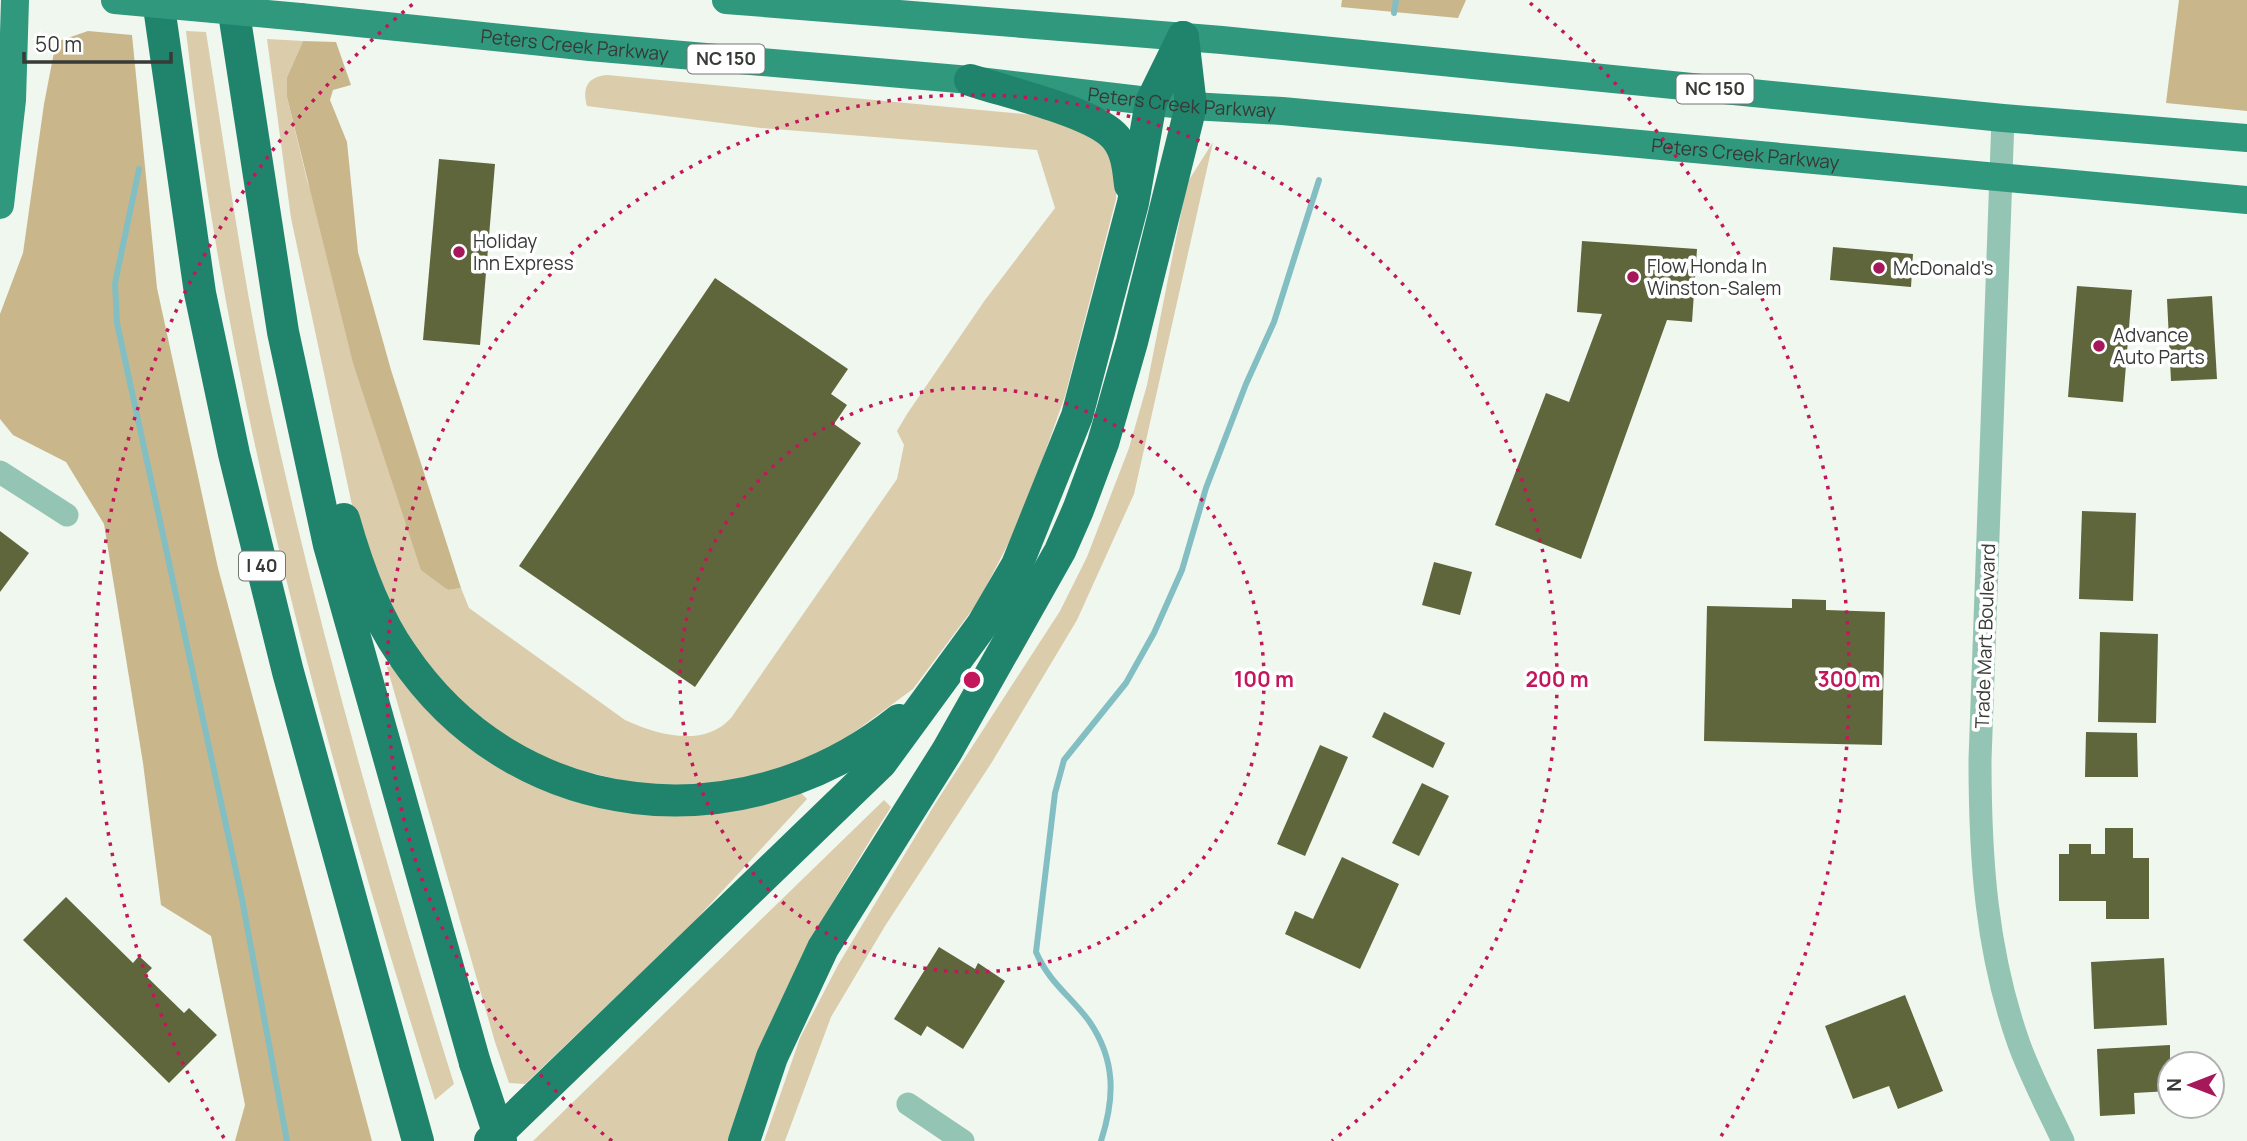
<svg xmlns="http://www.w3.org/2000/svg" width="2247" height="1141" viewBox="0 0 2247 1141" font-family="Manrope,sans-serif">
<rect width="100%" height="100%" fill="#eff7ef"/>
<g fill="#dbccac">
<path d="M186,31L206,32C226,156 243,280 269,402C319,632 384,860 454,1084L435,1100C325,751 226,396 186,31Z"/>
<path d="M267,39L303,41L287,77V97L307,180L447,590L461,588L469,608L625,720C657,735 704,748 731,718L897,479L904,445L897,431L907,414L985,300L1055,208L1037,150L761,128L587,106C582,88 587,77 607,75L1044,116L1099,132L1117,170L1116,199L1065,396L1022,517L978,602L913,689L816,760L718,786H647L561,766L498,732L448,689L399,626L353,510L291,218Z"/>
<polygon points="1213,142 1134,494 1077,620 992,762 885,926 831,1017 785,1141 764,1141 800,1038 838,965 935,804 1060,611 1087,557 1129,448 1147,385 1187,183"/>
<polygon points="400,664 539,781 799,791 807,799 691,925 525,1084 509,1083 495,1042 387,667"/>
<path d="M884,800L891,807C824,913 761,1019 729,1141H533Z"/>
</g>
<g fill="#cab68b">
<polygon points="1342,0 1466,0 1458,18 1341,7"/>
<polygon points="2179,0 2247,0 2247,111 2166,103"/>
<polygon points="88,31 132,35 157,288 218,568 372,1141 235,1141 245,1105 211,936 161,905 143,763 104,524 66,462 13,435 0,419 0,314 23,253 44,104 56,42"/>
<polygon points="303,41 336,42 351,85 333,90 330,100 347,142 358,252 391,370 461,588 448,590 421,570 353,363 287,97 287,77"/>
</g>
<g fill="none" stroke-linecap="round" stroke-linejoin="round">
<g stroke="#83bfc2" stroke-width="6">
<polyline points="1394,13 1396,0"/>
<polyline points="139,169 115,283 117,323 242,899 287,1141"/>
<path d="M1101,1141C1115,1098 1116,1060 1089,1021C1070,995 1050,984 1036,952L1055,793L1064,760L1126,683L1154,633L1182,570L1206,488L1246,384L1274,322L1319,180"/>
</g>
</g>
<g fill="#60663c">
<polygon points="439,159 495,164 480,345 423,340"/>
<polygon points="1582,241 1697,249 1692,322 1667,320 1581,559 1495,525 1546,393 1569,402 1602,314 1577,312"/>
<polygon points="1833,247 1913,254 1911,287 1830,280"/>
<polygon points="715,278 848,369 831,394 847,405 834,424 861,443 695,687 519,566"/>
<polygon points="2077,286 2132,290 2123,402 2068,397"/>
<polygon points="2212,296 2217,379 2171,381 2167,299"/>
<polygon points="2082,511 2136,513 2133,601 2079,599"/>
<polygon points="0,531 29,553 0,592"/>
<polygon points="1434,562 1472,572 1460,615 1422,605"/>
<polygon points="1792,599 1826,600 1826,610 1885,612 1882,745 1704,741 1707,606 1792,608"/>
<polygon points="2100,632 2158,634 2156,723 2098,722"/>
<polygon points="1384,712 1445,743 1433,768 1372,737"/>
<polygon points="2086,732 2137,733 2138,777 2085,777"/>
<polygon points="1320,745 1348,757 1305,856 1277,844"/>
<polygon points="1422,783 1449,796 1419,856 1392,843"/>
<polygon points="2105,828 2133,828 2133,858 2149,858 2149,919 2106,919 2106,901 2059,901 2059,854 2069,854 2069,844 2091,844 2091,854 2105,854"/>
<polygon points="1342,857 1399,884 1360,969 1285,934 1295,911 1313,919"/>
<polygon points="66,897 133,963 139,956 152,968 145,975 184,1013 189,1008 217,1035 169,1083 23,940"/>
<polygon points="939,947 975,969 978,963 1005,981 963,1049 927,1026 921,1036 894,1019"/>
<polygon points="2164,958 2167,1025 2094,1029 2091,962"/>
<polygon points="1905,995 1943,1091 1898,1109 1889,1086 1853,1099 1825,1026"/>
<polygon points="2170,1045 2170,1091 2134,1093 2135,1114 2100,1116 2097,1049"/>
</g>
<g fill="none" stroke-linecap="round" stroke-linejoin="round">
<g stroke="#94c4b4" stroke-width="23">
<path d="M2003,118L1980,760C1980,858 1986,951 2019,1044C2031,1077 2048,1109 2063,1141"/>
<polyline points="0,472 67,515"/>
<polyline points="908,1104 963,1141"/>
</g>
<g stroke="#30987d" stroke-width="28">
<polyline points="726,0 1222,40 2003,118 2247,138"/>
<path id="s1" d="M300,17L590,47L970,80L1191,106L1282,111L2247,200"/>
<polyline points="0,205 12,100 15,0"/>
</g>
<g stroke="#20846c" stroke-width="32">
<polyline points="158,0 200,293 234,454 288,672 418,1141"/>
<polyline points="232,0 283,332 329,545 475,1063"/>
<path d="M970,80C1005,92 1095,112 1116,138C1127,152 1128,168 1130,185"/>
<path d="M344,519C357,565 374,614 402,654C517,825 743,845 899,720"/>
<polyline points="490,1141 881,763 982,625 1017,565 1077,416 1133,203 1151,102 1183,37"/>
<polyline points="744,1141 772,1057 823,948 947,751 1060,551 1078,510 1103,443 1132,342 1191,106 1183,37"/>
</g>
<polyline stroke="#30987d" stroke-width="28" points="115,0 300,17"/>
<polyline stroke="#20846c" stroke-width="32" points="475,1063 501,1141"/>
</g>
<g fill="none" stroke="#c2185b" stroke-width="3.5" stroke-dasharray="3.5 7">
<circle cx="972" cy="680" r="292"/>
<path d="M612 1141A585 585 0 1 1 1332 1141"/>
<path d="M224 1138A877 877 0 0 1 414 3M1530 3A877 877 0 0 1 1720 1138"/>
</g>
<g fill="#a6185a" stroke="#fff" stroke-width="2.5">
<circle cx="459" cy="252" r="7"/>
<circle cx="1879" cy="268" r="7"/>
<circle cx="1633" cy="277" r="7"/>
<circle cx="2099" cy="346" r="7"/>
</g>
<g text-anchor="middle" stroke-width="7" stroke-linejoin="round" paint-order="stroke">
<g fill="#fff" stroke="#737572" stroke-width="2">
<rect x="687.5" y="44.5" width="77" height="29" rx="5"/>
<rect x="1676.5" y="74.5" width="77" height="29" rx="5"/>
<rect x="239" y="551.5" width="46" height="29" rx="5"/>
</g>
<g font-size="18" font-weight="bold" fill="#373a36">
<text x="726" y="65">NC 150</text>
<text x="1715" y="95">NC 150</text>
<text x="262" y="572">I 40</text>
</g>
<g font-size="19" fill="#373a36" stroke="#fff">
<text dy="7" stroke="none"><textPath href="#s1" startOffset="276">Peters Creek Parkway</textPath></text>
<text dy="7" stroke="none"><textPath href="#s1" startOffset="886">Peters Creek Parkway</textPath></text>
<text dy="7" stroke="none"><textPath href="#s1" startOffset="1452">Peters Creek Parkway</textPath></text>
<text transform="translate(1985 636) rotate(-88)" y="7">Trade Mart Boulevard</text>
</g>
<g font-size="19" fill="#373a36" stroke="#fff" text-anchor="start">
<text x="473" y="248">Holiday<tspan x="473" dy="22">Inn Express</tspan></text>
<text x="1647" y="273">Flow Honda In<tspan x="1647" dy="22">Winston-Salem</tspan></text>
<text x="1893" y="275">McDonald's</text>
<text x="2113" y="342">Advance<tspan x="2113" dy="22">Auto Parts</tspan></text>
</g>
</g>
<circle cx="972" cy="680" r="10" fill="#c2185b" stroke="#fff" stroke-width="3.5"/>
<g font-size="21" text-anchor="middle" font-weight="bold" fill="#c2185b" stroke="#fff" stroke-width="7" stroke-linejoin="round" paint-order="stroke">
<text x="1264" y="687">100 m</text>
<text x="1557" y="687">200 m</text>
<text x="1849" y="687">300 m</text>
</g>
<g transform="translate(2191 1085) rotate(270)"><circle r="33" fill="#ffffff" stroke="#afb0af" stroke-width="2"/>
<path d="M0-5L12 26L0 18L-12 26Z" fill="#a6185a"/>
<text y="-10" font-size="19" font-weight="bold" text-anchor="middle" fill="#373a36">N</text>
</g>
<path d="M24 52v10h147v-10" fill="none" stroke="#373a36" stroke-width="3.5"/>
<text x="35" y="52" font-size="21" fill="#373a36" stroke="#ffffff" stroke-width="5" paint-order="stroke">50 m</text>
</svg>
